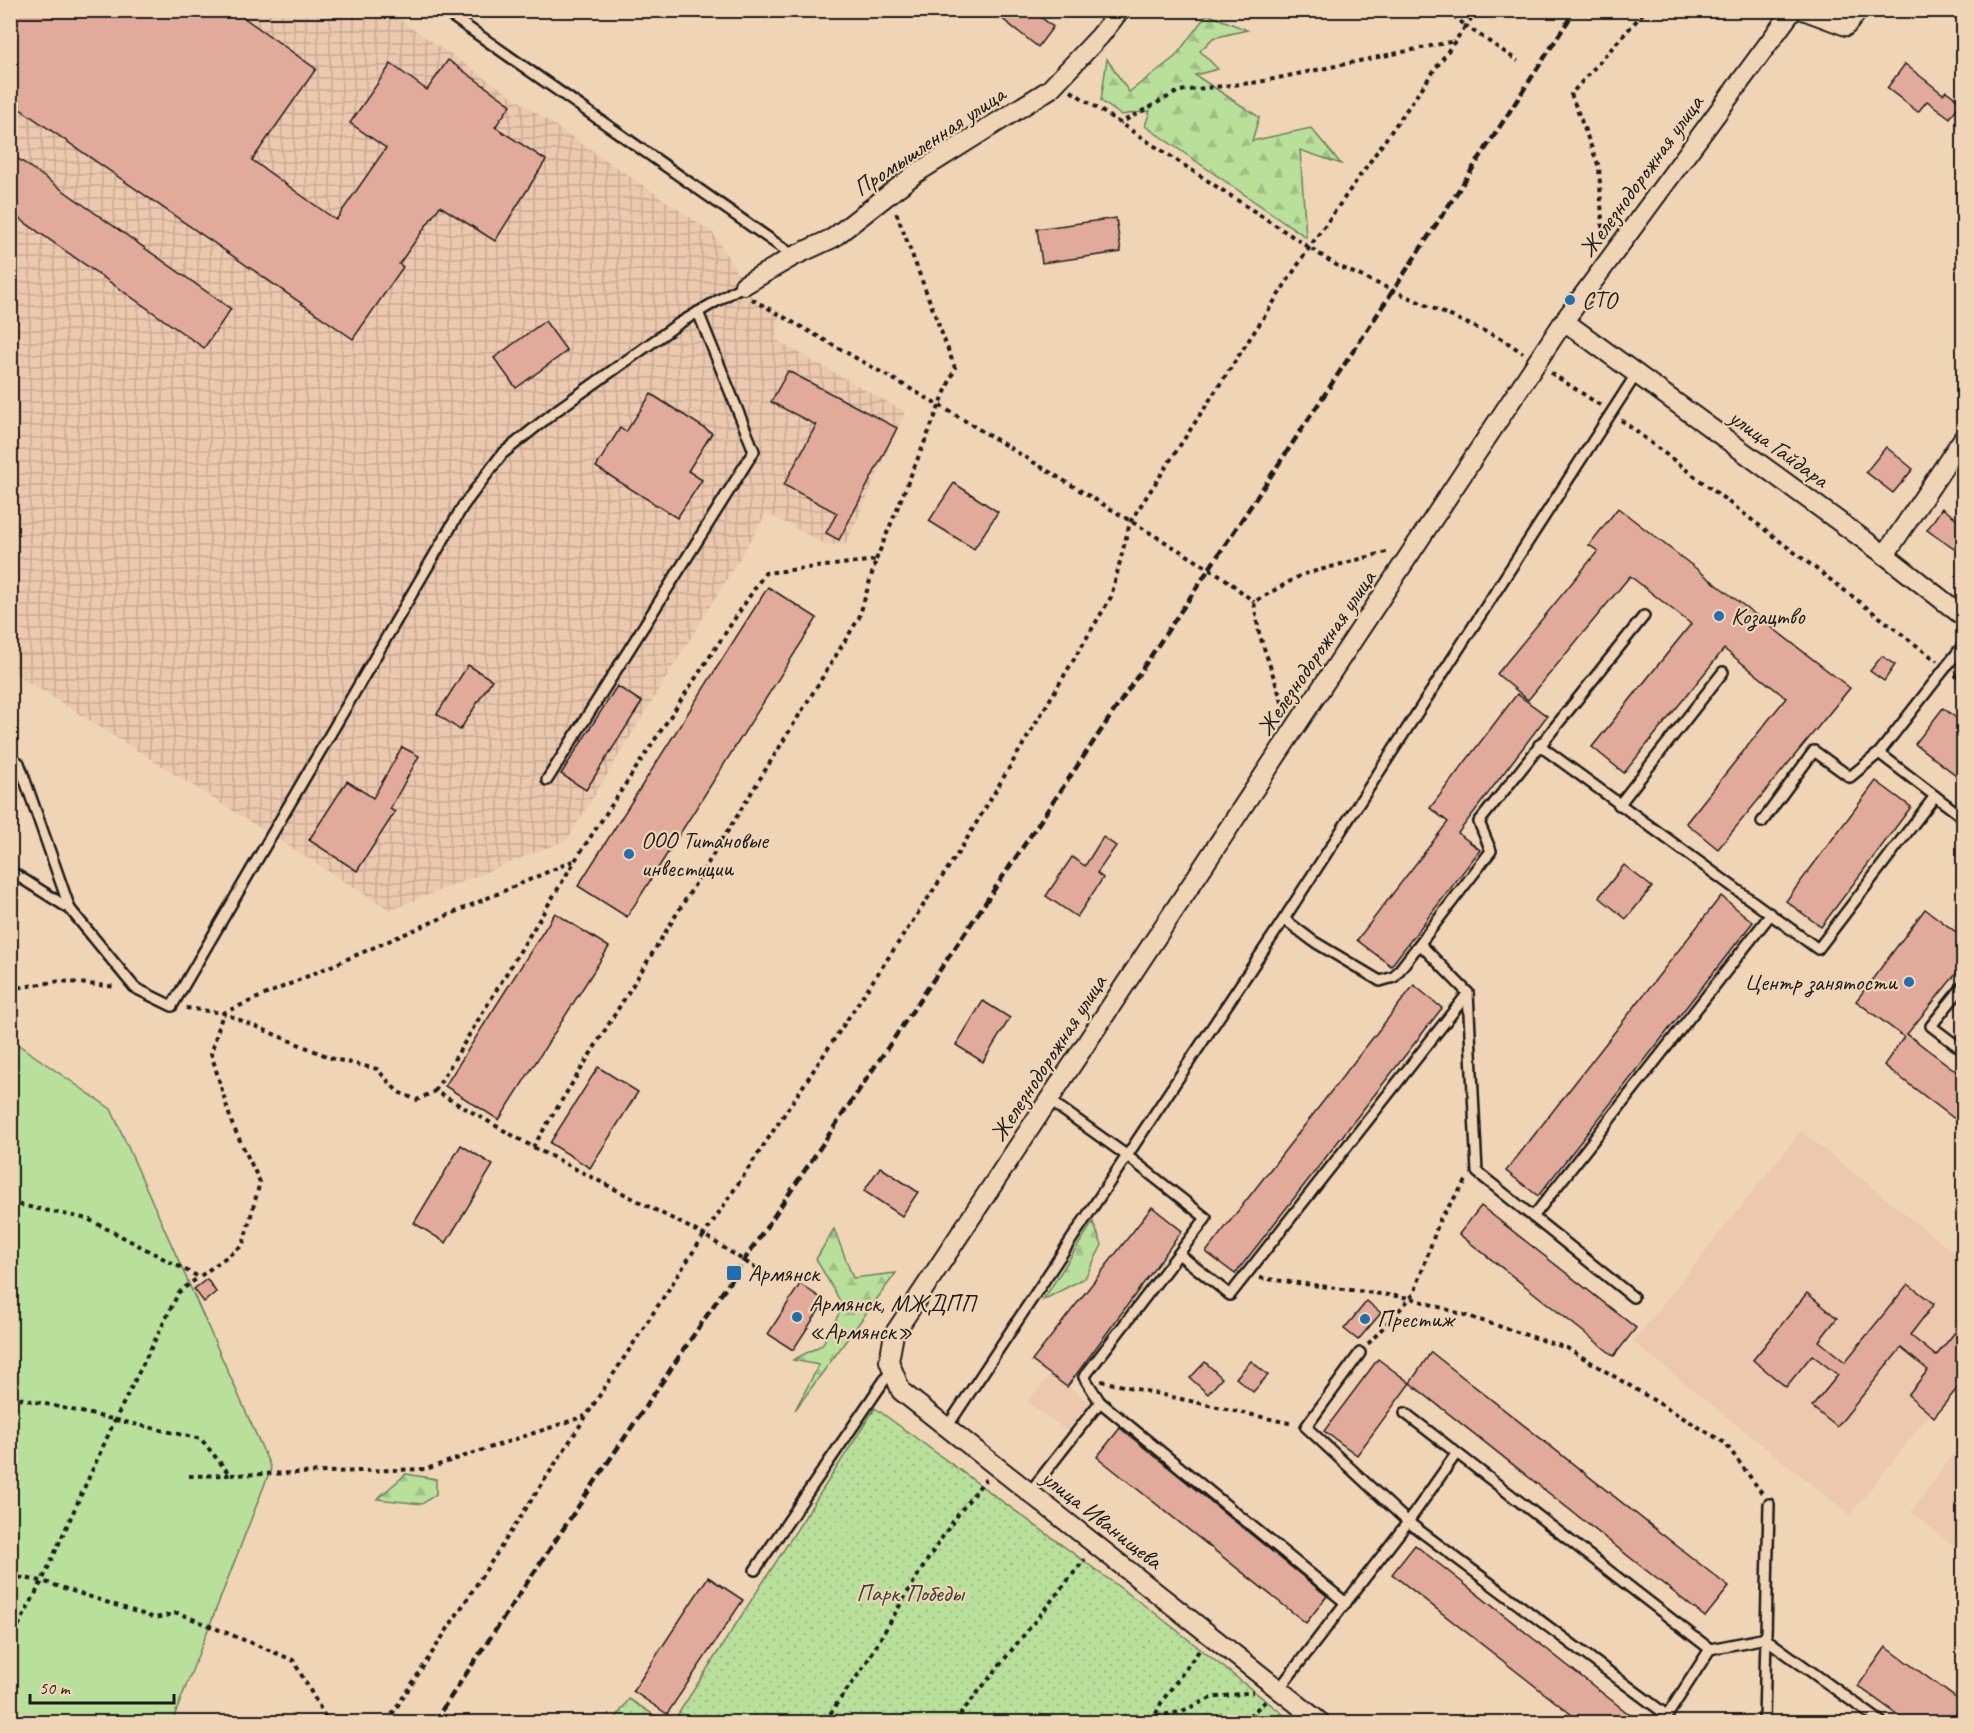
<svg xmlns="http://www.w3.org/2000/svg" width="1974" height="1733" viewBox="0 0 1974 1733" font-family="Caveat,sans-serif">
<defs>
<pattern id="industrial-grid" width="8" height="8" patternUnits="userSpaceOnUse" patternTransform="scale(1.5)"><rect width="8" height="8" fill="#ebc8ae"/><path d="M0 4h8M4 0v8" fill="none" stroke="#c9ab95"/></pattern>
<pattern id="forest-firs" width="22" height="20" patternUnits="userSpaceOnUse" patternTransform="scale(1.5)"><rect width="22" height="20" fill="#b9e09b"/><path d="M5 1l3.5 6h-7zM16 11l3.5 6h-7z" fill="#9ec085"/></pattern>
<pattern id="park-dots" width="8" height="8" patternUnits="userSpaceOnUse" patternTransform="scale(1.5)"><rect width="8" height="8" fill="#b9e09b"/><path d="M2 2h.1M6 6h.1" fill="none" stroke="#9ec085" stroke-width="1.8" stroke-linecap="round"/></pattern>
</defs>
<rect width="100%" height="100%" fill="#efd5b6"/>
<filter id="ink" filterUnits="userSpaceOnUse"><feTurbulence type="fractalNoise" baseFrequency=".0167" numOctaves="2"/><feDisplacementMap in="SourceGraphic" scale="12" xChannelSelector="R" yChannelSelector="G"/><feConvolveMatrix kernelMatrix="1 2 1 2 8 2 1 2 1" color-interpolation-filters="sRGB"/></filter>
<g filter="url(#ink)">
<g fill="#ebc8ae">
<polygon points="1801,1131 1963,1260 1963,1372 1850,1515 1633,1342"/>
<polygon points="1051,1374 1090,1402 1067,1431 1027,1402"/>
<polygon points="1963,1440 1963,1553 1911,1512"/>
</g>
<polygon fill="url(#industrial-grid)" points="10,11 387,11 713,233 751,296 779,315 776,340 905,412 846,544 827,545 767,513 567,840 390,910 11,671"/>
<polygon fill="#b9e09b" stroke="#6a7e5c" stroke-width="1.5" points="10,1039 111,1109 271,1468 172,1722 11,1722"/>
<g fill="url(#forest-firs)" stroke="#6a7e5c" stroke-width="1.5">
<polygon points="1207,14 1247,30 1213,38 1200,51 1218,69 1195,75 1259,117 1252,141 1311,128 1341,164 1300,150 1306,237 1145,126 1150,111 1121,115 1101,101 1107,59 1129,92 1175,57"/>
<polygon points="1093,1222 1102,1245 1085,1278 1043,1300"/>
<polygon points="834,1229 853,1278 896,1273 795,1410 819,1365 793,1360 822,1345 843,1306 816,1259"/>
<polygon points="406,1474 436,1479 436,1494 422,1504 377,1499"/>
</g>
<g fill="url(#park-dots)" stroke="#6a7e5c" stroke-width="1.5">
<polygon points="875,1408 1156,1614 1293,1722 673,1722"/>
<polygon points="629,1699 665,1722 613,1722"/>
</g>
<g fill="#e2aa9b" stroke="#1c1c1c" stroke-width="1.5">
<polygon points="10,10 233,10 316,69 252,160 336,220 386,148 350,123 391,64 427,90 448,60 511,105 495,127 546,160 495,241 440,206 399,264 403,267 353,339 10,102"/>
<polygon points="991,10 1032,10 1053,27 1038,47"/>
<polygon points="1905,64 1943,94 1946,91 1961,102 1950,118 1927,101 1918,112 1887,88"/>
<polygon points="10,153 231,309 204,348 10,212"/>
<polygon points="1116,218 1121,252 1042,263 1037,229"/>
<polygon points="545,321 567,351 516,388 494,358"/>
<polygon points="788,371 897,428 839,540 826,533 837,513 784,485 816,425 771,402"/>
<polygon points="651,394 712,433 688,471 702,480 677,518 596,467 620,428 626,432"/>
<polygon points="1886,447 1913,469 1893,493 1866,472"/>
<polygon points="954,483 998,512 974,549 929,521"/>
<polygon points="1618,508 1850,688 1718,849 1686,823 1786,698 1724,649 1624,773 1592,747 1691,624 1630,576 1528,700 1497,674 1598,551 1589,545"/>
<polygon points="1942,508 1964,524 1964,535 1954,549 1927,530"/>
<polygon points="768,587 817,618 627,917 578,886"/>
<polygon points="1882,656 1895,665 1884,681 1870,671"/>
<polygon points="468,665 492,680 460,730 437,714"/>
<polygon points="617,686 642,702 586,790 561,774"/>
<polygon points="1517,694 1547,716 1458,833 1480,850 1391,966 1357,940 1448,822 1430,808"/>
<polygon points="1943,708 1964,724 1964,781 1915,744"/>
<polygon points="402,747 419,756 390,809 395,812 357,871 309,840 347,781 373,798"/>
<polygon points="1876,781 1911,807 1821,927 1786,901"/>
<polygon points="1103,837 1116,846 1097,873 1103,878 1077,917 1046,896 1072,857 1085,866"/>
<polygon points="1624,865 1652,887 1626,919 1599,897"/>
<polygon points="1721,896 1753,922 1538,1196 1506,1171"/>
<polygon points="1925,909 1964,938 1964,964 1907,1034 1964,1077 1964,1126 1884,1065 1904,1037 1856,1001"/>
<polygon points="555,913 609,947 499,1120 445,1086"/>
<polygon points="1414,985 1442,1008 1235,1274 1206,1252"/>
<polygon points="983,1001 1010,1018 983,1062 956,1045"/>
<polygon points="598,1067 638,1092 590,1168 550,1143"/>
<polygon points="461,1145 493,1165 446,1243 414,1223"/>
<polygon points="880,1167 918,1192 902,1216 864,1191"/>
<polygon points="1481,1206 1636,1328 1614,1356 1459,1234"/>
<polygon points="1152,1207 1182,1231 1067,1387 1032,1361"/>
<polygon points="207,1279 216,1292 204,1302 194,1289"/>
<polygon points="800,1284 825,1301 793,1350 768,1334"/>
<polygon points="1908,1284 1934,1304 1910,1335 1936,1356 1964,1321 1964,1380 1934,1417 1908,1395 1928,1370 1901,1348 1837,1427 1812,1407 1838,1375 1812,1355 1786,1387 1753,1360 1807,1293 1837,1318 1819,1341 1845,1362"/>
<polygon points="1367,1301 1381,1313 1358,1340 1344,1329"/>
<polygon points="1431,1352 1729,1587 1705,1617 1410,1383"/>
<polygon points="1378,1359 1410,1383 1357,1455 1324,1431"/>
<polygon points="1251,1361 1268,1375 1253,1392 1236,1378"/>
<polygon points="1205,1362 1222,1378 1208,1394 1190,1378"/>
<polygon points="1120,1428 1327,1596 1306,1623 1097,1457"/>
<polygon points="1415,1545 1639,1722 1581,1722 1392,1574"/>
<polygon points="708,1577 743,1600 667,1714 633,1691"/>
<polygon points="1886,1647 1964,1704 1964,1722 1908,1722 1858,1686"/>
</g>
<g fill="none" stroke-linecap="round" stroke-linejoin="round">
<g stroke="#1c1c1c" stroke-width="14">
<g id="lane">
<polyline points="443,10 794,256"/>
<polyline points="1539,745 1818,949 1935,796 1879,753 1964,644"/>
<polyline points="10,757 19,763 70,909"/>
<polyline points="547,780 754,451 698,312"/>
<polyline points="1935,796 1964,818"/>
<polyline points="1619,805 1723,672"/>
<polyline points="1762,822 1814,751 1850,777 1879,753"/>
<polyline points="10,871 70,909 135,988 172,1006 463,506 502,454 557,410 678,324 744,285"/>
<polyline points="1284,919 1313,941 1380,981 1394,977 1491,851 1479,822 1644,616"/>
<polyline points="1964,985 1931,1026 1964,1051"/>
<polyline points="1468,993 1477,1172 1633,1297"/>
<polyline points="1533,1217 1771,914"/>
<polyline points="1180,1255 1230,1295 1468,993 1420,944"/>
<polyline points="1360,1353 1306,1427 1408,1522 1668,1716"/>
<polyline points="1100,1402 1346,1603"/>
<polyline points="1405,1413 1710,1649"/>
<polyline points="947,1427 1284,919 1637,373"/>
<polyline points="1029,1493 1100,1402 1084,1377 1206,1218 1126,1155 1049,1100"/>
<polyline points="755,1570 892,1369"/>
<polyline points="1766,1639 1881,1722"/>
<polyline points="1279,1689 1408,1522 1456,1454"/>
<polyline points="1663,1722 1710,1649 1766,1638"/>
<polyline points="1764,1722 1769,1504"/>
</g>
</g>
<g stroke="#1c1c1c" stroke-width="22">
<g id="street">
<polyline points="1803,10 1846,26 1859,10"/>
<polyline points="744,285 794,256 833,238 915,174 1050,89 1100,36 1120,10"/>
<polyline points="1564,321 1885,555 1964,617"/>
<polyline points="1885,555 1964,437"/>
<polyline points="1320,1722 901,1391 889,1361 894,1334 1564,321 1793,10"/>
</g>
</g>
<g stroke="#1c1c1c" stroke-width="4" stroke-dasharray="4.5 4.5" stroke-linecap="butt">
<polyline points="1446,10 1466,26 1455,41"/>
<polyline points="1477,10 1466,26 1518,61"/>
<polyline points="1071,91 1336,265 1502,339 1523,353"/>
<polyline points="1603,237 1599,167 1571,94 1646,10"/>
<polyline points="752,299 939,405 1223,577 1254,602"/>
<polyline points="1551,373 1600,405"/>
<polyline points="1621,420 1937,661"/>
<polyline points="876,560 955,368 896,212"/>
<polyline points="1955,675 1964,681"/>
<polyline points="1285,711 1259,633 1254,602 1301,575 1390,551"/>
<polyline points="10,989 60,981 117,987"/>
<polyline points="186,1008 223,1013 334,1059 377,1069 398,1092 417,1100 435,1091 533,1147 704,1235 962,847 1111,597 1130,522 1309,248 1455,41 1259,82 1179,91 1120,123"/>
<polyline points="435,1091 576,859 765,573 876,560 859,618 533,1147"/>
<polyline points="10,1203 88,1219 199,1277 243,1245 260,1182 232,1124 211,1053 223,1013 575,860"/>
<polyline points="1260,1278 1411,1298 1567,1348 1725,1443 1762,1493"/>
<polyline points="1368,1344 1414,1294 1440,1219 1468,1178"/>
<polyline points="1101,1381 1293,1424"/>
<polyline points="10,1396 201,1439 230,1475 426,1469 585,1416"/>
<polyline points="189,1476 230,1475"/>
<polyline points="10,1576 42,1581 155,1618 178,1613 293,1660 328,1722"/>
<polyline points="10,1642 42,1581 115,1420 179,1292 199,1277"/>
<polyline points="1156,1716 1180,1712 1211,1698 1253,1692"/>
<polyline points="387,1722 704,1235 763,1273"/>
<path d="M826,1722C837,1699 856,1681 869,1658C905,1597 940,1533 986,1479"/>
<polyline points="954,1722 1085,1559"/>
<polyline points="1152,1722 1162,1701 1201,1648"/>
<polyline points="1242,1722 1266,1701"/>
</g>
<use href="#lane" stroke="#efd5b6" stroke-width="9"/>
<use href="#street" stroke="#efd5b6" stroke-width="18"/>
<path stroke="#1c1c1c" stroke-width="4.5" stroke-dasharray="9 4.5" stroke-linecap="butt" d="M434,1722C814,1152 1205,587 1575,10"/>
</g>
</g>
<g fill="#1f6fb2" stroke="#efd5b6" stroke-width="2">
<circle cx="1570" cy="300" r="6"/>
<circle cx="1719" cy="616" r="6"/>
<circle cx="629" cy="854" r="6"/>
<circle cx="1909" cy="982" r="6"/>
<rect x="726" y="1265" width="16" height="16" rx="3"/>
<circle cx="797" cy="1317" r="6"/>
<circle cx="1365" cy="1319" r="6"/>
</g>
<g text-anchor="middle" stroke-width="4.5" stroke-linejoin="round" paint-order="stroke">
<g font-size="24" fill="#1c1c1c" stroke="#efd5b6">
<text transform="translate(929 141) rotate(-34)" y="8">Промышленная улица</text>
<text transform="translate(1641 176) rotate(-54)" y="8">Железнодорожная улица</text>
<text transform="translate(1779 448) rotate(36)" y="8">улица Гайдара</text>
<text transform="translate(1316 653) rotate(-56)" y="8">Железнодорожная улица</text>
<text transform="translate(1048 1058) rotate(-57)" y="8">Железнодорожная улица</text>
<text transform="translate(1102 1519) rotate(38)" y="8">улица Иванищева</text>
</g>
<g font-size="24" fill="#1c1c1c" stroke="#efd5b6" text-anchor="start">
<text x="1582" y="308">СТО</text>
<text x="1731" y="624">Козацтво</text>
<text x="641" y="848">ООО Титановые<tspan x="641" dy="28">инвестиции</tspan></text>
<text x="1897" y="990" text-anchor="end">Центр занятости</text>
<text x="748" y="1281">Армянск</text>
<text x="809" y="1311">Армянск, МЖДПП<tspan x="809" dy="28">«Армянск»</tspan></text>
<text x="1377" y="1327">Престиж</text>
</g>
<g font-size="24" fill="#3b4335" stroke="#efd5b6">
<text x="910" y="1601">Парк Победы</text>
</g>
</g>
<rect width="1974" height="1733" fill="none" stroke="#efd5b6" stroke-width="36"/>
<rect x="18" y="18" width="1938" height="1697" fill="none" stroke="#1c1c1c" stroke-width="2" filter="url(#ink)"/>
<path d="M30 1694v9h144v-9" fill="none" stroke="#1c1c1c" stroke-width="3"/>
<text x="39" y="1694" font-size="18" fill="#1c1c1c" stroke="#efd5b6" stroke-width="4.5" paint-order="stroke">50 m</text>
</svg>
